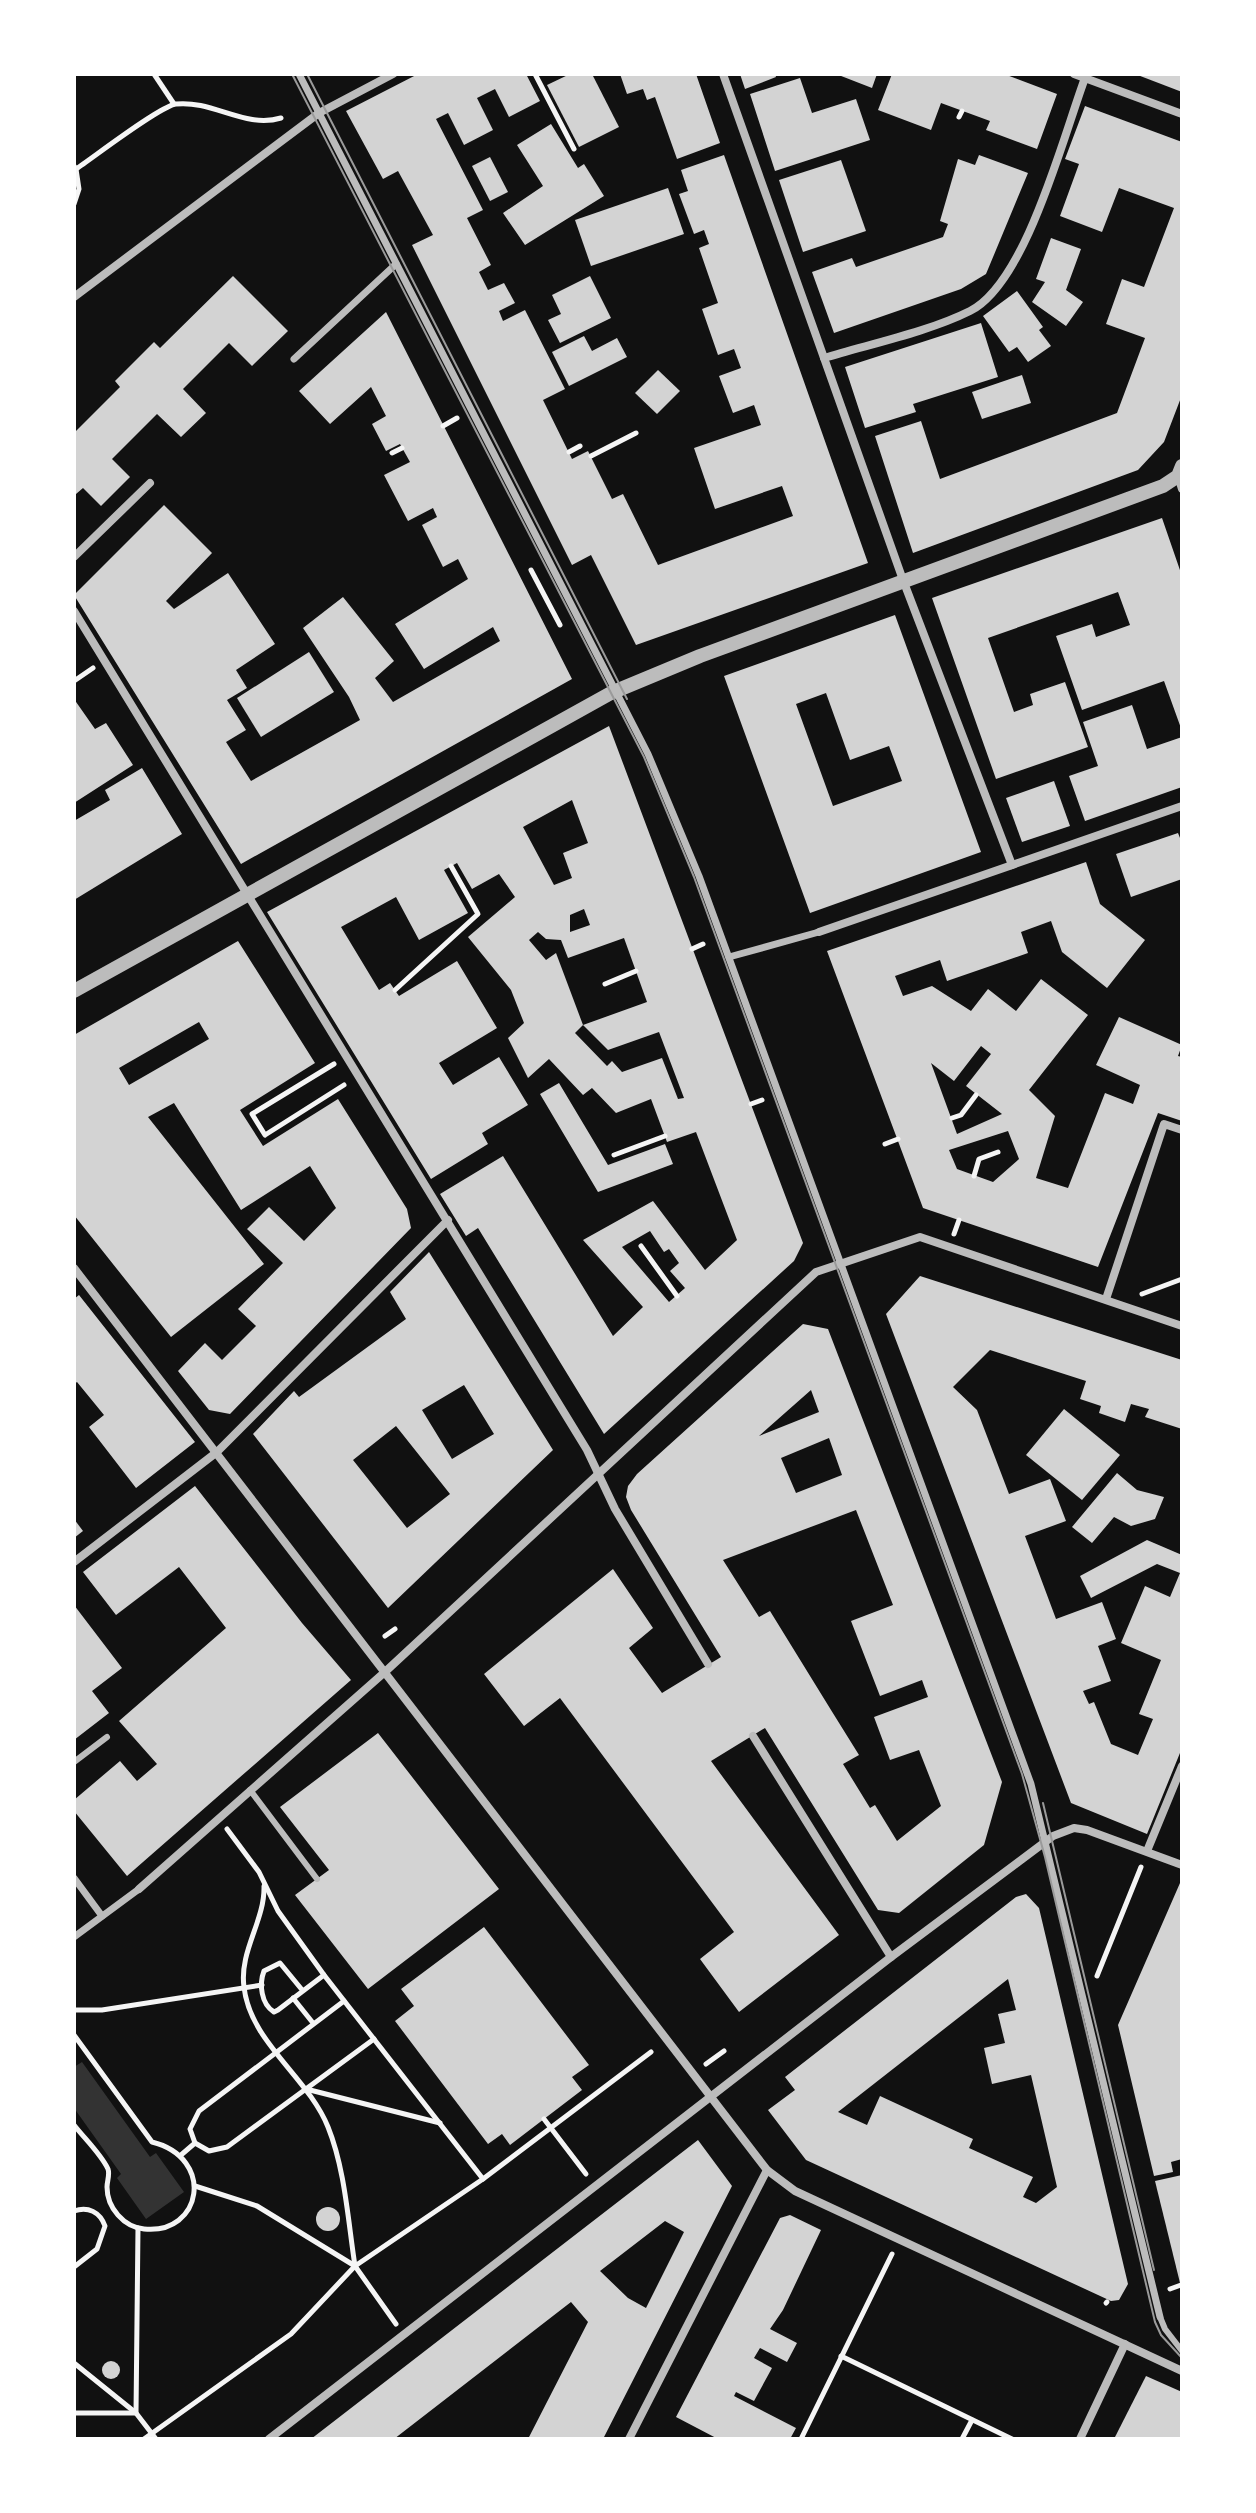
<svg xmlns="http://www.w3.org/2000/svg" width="1256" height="2513" viewBox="0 0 1256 2513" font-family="'IBM Plex Sans',sans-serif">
<rect width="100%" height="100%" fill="#111"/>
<polygon fill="#333" points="82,2062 150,2157 156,2153 184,2192 146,2219 117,2178 121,2174 74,2108 74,2067"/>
<g fill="#d3d3d3" fill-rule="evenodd">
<polygon points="418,74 526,74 540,101 509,117 495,89 477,98 493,130 464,145 448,113 436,119 483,210 467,218 491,265 479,272 488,290 504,283 515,303 499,311 503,321 525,310 565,389 543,400 572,459 588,451 612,499 623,494 658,565 793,516 782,486 715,509 694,448 761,425 754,405 733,413 719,376 741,368 734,349 718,355 702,309 718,303 699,248 709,244 704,230 694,234 679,194 688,191 681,170 724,155 868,563 636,645 591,555 572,565 412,245 433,235 398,171 383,179 346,111"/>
<polygon points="570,74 592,74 619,127 579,147 547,85"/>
<polygon points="620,74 696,74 720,143 677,159 655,97 647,100 643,89 627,94"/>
<polygon points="740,74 775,74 776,77 745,89"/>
<polygon points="836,74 877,74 872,88"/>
<polygon points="892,74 1004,74 1057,94 1037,149 986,130 990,121 941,103 931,130 878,110"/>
<polygon points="1135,74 1182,74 1182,92"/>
<polygon points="800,78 812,113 856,99 870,140 775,171 750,94"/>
<polygon points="1085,106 1182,142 1182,395 1164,442 1138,470 913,553 875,436 921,421 940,479 1117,413 1145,338 1106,324 1122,279 1144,287 1174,208 1119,188 1102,232 1060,216 1079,164 1065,159"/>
<polygon points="551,124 578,168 584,164 604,196 525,245 503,213 543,186 517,145"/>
<polygon points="979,155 1028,173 986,274 961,289 834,333 812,272 852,258 856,267 943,237 948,224 940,221 958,159 975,165"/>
<polygon points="490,157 508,192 490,201 472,166"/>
<polygon points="841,160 866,231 803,252 779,180"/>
<polygon points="668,188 684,234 591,266 575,220"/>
<polygon points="1051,238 1081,249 1066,290 1083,302 1066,326 1032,302 1045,282 1036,279"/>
<polygon points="233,276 288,331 252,366 229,343 183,389 206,413 181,437 157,414 112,459 130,477 101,506 83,488 76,494 74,433 120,387 115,381 154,342 160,348"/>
<polygon points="590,276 611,318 560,343 548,320 561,314 552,295"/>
<polygon points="1017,291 1043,327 1039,330 1051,346 1028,362 1017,347 1009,352 983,316"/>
<polygon points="386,312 572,679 241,864 74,595 164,505 212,553 166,601 174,609 228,573 275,644 236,670 247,688 227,700 246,730 226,742 251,781 360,720 349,697 303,628 343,597 394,661 375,678 393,702 500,641 493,627 424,669 395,624 468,579 458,559 443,567 422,525 437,517 433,508 408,521 384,475 410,462 400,444 386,451 372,424 386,416 371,387 330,424 299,391"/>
<polygon points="981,323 998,377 913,404 916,412 865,428 845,367"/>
<polygon points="584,336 592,351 617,338 627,357 569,386 552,352"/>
<polygon points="658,370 680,391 657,414 635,393"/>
<polygon points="1022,375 1031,403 982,419 972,392"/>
<polygon points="1162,518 1182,576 1182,731 1164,681 1082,710 1056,636 1092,624 1096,637 1130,625 1118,592 988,638 1014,712 1033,705 1030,694 1065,682 1088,747 996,779 932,598"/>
<path d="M895,615L981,852L810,913L724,676ZM826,693L850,760L889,746L902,781L833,806L796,704Z"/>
<polygon points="309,652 334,692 261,737 237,698"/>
<polygon points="74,699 95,729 106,723 133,765 74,803"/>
<polygon points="1132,705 1147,749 1182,737 1182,787 1085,821 1069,776 1098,766 1083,722"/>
<path d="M609,726L803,1243L794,1261L604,1434L478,1228L466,1236L440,1194L503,1156L613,1336L643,1307L583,1240L653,1201L705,1270L737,1240L696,1132L667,1142L651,1099L616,1113L592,1088L583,1095L549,1059L528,1078L508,1038L524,1023L511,990L468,937L515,897L499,874L472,889L457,863L444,870L468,913L419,940L396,897L341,927L379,990L390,983L399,996L457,961L497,1028L439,1063L453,1085L499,1057L528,1105L482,1133L488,1144L431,1179L267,912ZM572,800L588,843L563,853L572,878L554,885L523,827ZM584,909L590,925L570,932V915ZM538,932L546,939L561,940L568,958L624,938L647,1002L583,1025L556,953L546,960L529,940ZM583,1025L608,1050L659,1032L684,1098L678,1099L662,1058L622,1072L612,1061L607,1066L575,1033ZM650,1231L664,1252L669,1249L679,1263L670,1271L685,1288L669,1302L622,1247Z"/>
<polygon points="142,768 182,834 74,900 74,821 110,800 105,790"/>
<polygon points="1054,781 1070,826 1022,842 1006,798"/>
<polygon points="1178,833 1182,843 1182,879 1131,897 1116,854"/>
<path d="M1086,862L1100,904L1145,940L1107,988L1062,952L1051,921L1021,932L1028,953L947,981L940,960L895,976L903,996L932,986L971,1011L988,989L1016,1011L1041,979L1088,1015L1029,1090L1055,1116L1036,1178L1068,1188L1105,1093L1133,1104L1140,1085L1096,1065L1119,1017L1182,1045L1178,1056L1182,1057V1121L1158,1113L1098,1267L923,1208L827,951ZM981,1046L991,1054L966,1086L1002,1114L957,1134L931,1063L954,1081ZM1008,1131L1019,1159L993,1182L957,1169L949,1150Z"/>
<path d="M238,941L315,1063L240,1110L263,1146L338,1099L407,1209L411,1228L230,1414L209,1410L178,1371L205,1343L222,1360L256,1326L238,1309L283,1263L247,1229L269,1207L304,1241L336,1208L310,1166L241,1210L174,1103L148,1117L264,1264L171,1337L74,1215V1035ZM199,1022L209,1039L129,1085L119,1068Z"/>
<polygon points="559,1083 608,1165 665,1144 673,1164 598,1192 540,1094"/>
<path d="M429,1252L553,1450L388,1608L253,1434L294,1391L299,1397L406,1319L390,1292ZM464,1385L494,1434L452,1459L422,1410ZM396,1426L450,1494L407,1528L353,1460Z"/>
<polygon points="920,1276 1182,1360 1182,1429 1145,1417 1149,1409 1131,1404 1125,1422 1099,1413 1101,1406 1080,1399 1086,1381 990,1350 953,1387 977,1410 1009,1494 1050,1479 1066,1521 1025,1536 1056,1619 1102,1602 1116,1639 1098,1646 1111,1681 1083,1691 1089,1704 1094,1702 1111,1744 1138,1755 1153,1719 1139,1714 1161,1660 1121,1643 1145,1586 1170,1597 1180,1573 1157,1564 1091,1598 1080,1576 1147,1540 1182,1555 1182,1748 1147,1834 1071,1803 886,1314"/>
<polygon points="79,1295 195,1442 136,1488 89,1427 104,1415 77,1382 74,1384 74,1299"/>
<path d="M803,1324L828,1329L1002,1782L984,1845L899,1913L878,1910L765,1728L711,1761L839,1935L739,2012L700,1959L734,1932L560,1698L524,1726L484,1674L613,1569L653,1628L629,1648L662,1693L721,1657L631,1510L626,1497L628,1486L637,1474ZM811,1390L819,1412L759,1436ZM829,1438L842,1475L796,1493L781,1458ZM856,1510L893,1605L851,1621L880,1696L922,1680L928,1697L874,1717L890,1760L919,1750L941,1806L897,1841L875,1805L870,1808L843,1764L859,1755L831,1710L770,1611L759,1617L723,1560Z"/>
<polygon points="1064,1409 1120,1455 1082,1500 1026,1455"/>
<polygon points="1117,1473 1137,1490 1164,1497 1155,1519 1131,1526 1114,1517 1092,1543 1072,1527"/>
<polygon points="195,1486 302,1623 351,1680 127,1876 74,1811 74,1800 120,1761 137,1781 157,1764 119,1721 226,1628 179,1567 116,1615 83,1572"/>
<polygon points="74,1519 83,1531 74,1538"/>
<polygon points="74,1605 122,1668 92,1691 109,1713 74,1740"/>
<polygon points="378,1733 499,1889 368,1989 295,1895 329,1870 280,1807"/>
<polygon points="1180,1883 1182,2159 1171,2162 1173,2172 1154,2176 1118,2025"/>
<path d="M1026,1894L1039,1908L1128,2284L1119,2300L1111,2301L806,2160L768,2110L795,2090L785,2077L1016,1897ZM1008,1979L1016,2010L998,2014L1005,2043L984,2048L992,2084L1031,2075L1057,2187L1036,2203L1023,2197L1033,2177L969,2148L973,2139L880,2096L867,2125L838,2112Z"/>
<polygon points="484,1927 589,2065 572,2077 582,2090 510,2145 502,2134 488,2144 395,2021 414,2006 401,1989"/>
<path d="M698,2140L732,2186L603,2439H528L588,2322L571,2302L394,2439H311ZM665,2221L684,2232L646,2308L628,2298L600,2271Z"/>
<polygon points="1182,2175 1182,2287 1181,2287 1155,2181"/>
<circle cx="328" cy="2219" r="12"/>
<polygon points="790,2215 821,2230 783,2310 770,2329 797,2343 787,2362 760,2348 754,2358 772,2368 754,2401 736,2392 734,2396 796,2428 790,2439 718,2439 676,2417 780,2218"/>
<circle cx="111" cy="2370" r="9"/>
<polygon points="1146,2376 1182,2392 1182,2439 1114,2439"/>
</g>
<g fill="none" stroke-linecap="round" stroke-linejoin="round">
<g stroke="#f5f5f5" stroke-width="5">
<polyline points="154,74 174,104"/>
<polyline points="535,74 574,149"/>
<polyline points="959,117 962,111"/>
<path d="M74,166L76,169C94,157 160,106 176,104C213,100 245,129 281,118"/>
<polyline points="74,204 79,189 76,169"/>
<polyline points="443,426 457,418"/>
<polyline points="569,452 580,446"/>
<polyline points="392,453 402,448"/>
<polyline points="591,456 636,433"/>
<polyline points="531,570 560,625"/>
<polyline points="74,681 93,668"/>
<polyline points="692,949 703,944"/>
<polyline points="605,984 636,971"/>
<polyline points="395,990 478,914 451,866"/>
<polyline points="334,1064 252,1114 265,1135 344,1085"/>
<polyline points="751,1104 762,1100"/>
<polyline points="952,1118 961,1115 976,1095"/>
<polyline points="885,1144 898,1139"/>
<polyline points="614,1155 665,1136"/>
<polyline points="974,1176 979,1159 998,1152"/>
<polyline points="954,1234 959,1220"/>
<polyline points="641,1246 677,1296"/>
<polyline points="1142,1294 1182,1279"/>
<polyline points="385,1636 395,1629"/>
<polyline points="227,1829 259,1872 278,1911 324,1975 483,2179"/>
<path d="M264,1886C265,1921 239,1951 244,1987C250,2042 308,2077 328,2127C345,2169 348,2221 355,2266"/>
<polyline points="1097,1976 1141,1867"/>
<path d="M303,1991L280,1963L264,1971C259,1984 261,2004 274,2012L278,2010L324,1975"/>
<polyline points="293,1998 313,2023"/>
<polyline points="344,2001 199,2111 190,2129 195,2143 209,2151 227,2147 374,2039"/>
<polyline points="74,2010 102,2010 262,1985"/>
<path d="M74,2035L152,2142C216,2158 202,2235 144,2229C124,2227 107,2208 107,2187C107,2181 110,2175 108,2169C101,2154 84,2138 74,2125"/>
<polyline points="706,2064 724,2051"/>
<polyline points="306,2089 440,2123"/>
<polyline points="544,2119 586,2174"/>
<polyline points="181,2155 195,2143"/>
<polyline points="195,2186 257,2206 355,2266 396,2324"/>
<path d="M74,2211C88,2206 100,2212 105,2226L97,2249L74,2267"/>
<polyline points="1170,2289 1181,2285"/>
<polyline points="1106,2303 1107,2302"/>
<polyline points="841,2356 1012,2439"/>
<polyline points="74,2363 136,2413 156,2439"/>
<polyline points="74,2413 136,2413 138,2228"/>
<polyline points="144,2439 291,2334 355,2266 483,2179 651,2052"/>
<polyline points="801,2439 892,2254"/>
<polyline points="962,2439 972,2420"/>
</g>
<g stroke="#bcbcbc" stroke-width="6">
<polyline points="74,1762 107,1737"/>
<polyline points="250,1790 317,1879"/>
<polyline points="1160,2317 1165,2329 1182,2351"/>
</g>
<g stroke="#bcbcbc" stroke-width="7">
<polyline points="299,74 648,754 699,876 1031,1784 1160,2317"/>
<polyline points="294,359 396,264"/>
<polyline points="729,957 819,932"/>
<polyline points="74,1878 102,1916"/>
<polyline points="74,1937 139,1889"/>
</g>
<g stroke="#bcbcbc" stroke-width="8">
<polyline points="723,74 903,580 1012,865"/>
<polyline points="1074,74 1182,114"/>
<polyline points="74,297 319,113 393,74"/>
<path d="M824,358C870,344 928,332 970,311C1026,283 1063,137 1085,78"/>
<polyline points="1178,476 1182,489"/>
<polyline points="74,557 150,483"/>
<polyline points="74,611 587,1450 615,1509 708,1664"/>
<polyline points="819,932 1182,806"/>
<polyline points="74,1268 767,2170 795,2191 1182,2371"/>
<polyline points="1106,1299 1164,1124 1182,1130"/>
<polyline points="74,1562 217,1452 448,1220"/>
<polyline points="753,1736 891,1957"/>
<polyline points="1147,1851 1182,1766"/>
<polyline points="139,1889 386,1671 816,1272 920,1237 1182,1326"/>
<polyline points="269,2439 891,1957 1053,1836 1074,1828 1087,1830 1182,1865"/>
<polyline points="629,2439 767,2170"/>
<polyline points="1080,2439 1125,2344"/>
</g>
<polyline stroke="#bcbcbc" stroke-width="14" points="74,991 611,693 700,656 1163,486 1178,476 1182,466"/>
<g stroke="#9a9a9a" stroke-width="2">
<polyline points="292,74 644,757 694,877 1022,1774 1045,1857 1155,2322 1161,2335 1182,2358"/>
<polyline points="307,74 627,699"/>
<polyline points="1043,1803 1154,2270"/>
</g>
</g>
<rect width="1256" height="2513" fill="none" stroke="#ffffff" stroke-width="152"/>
</svg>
